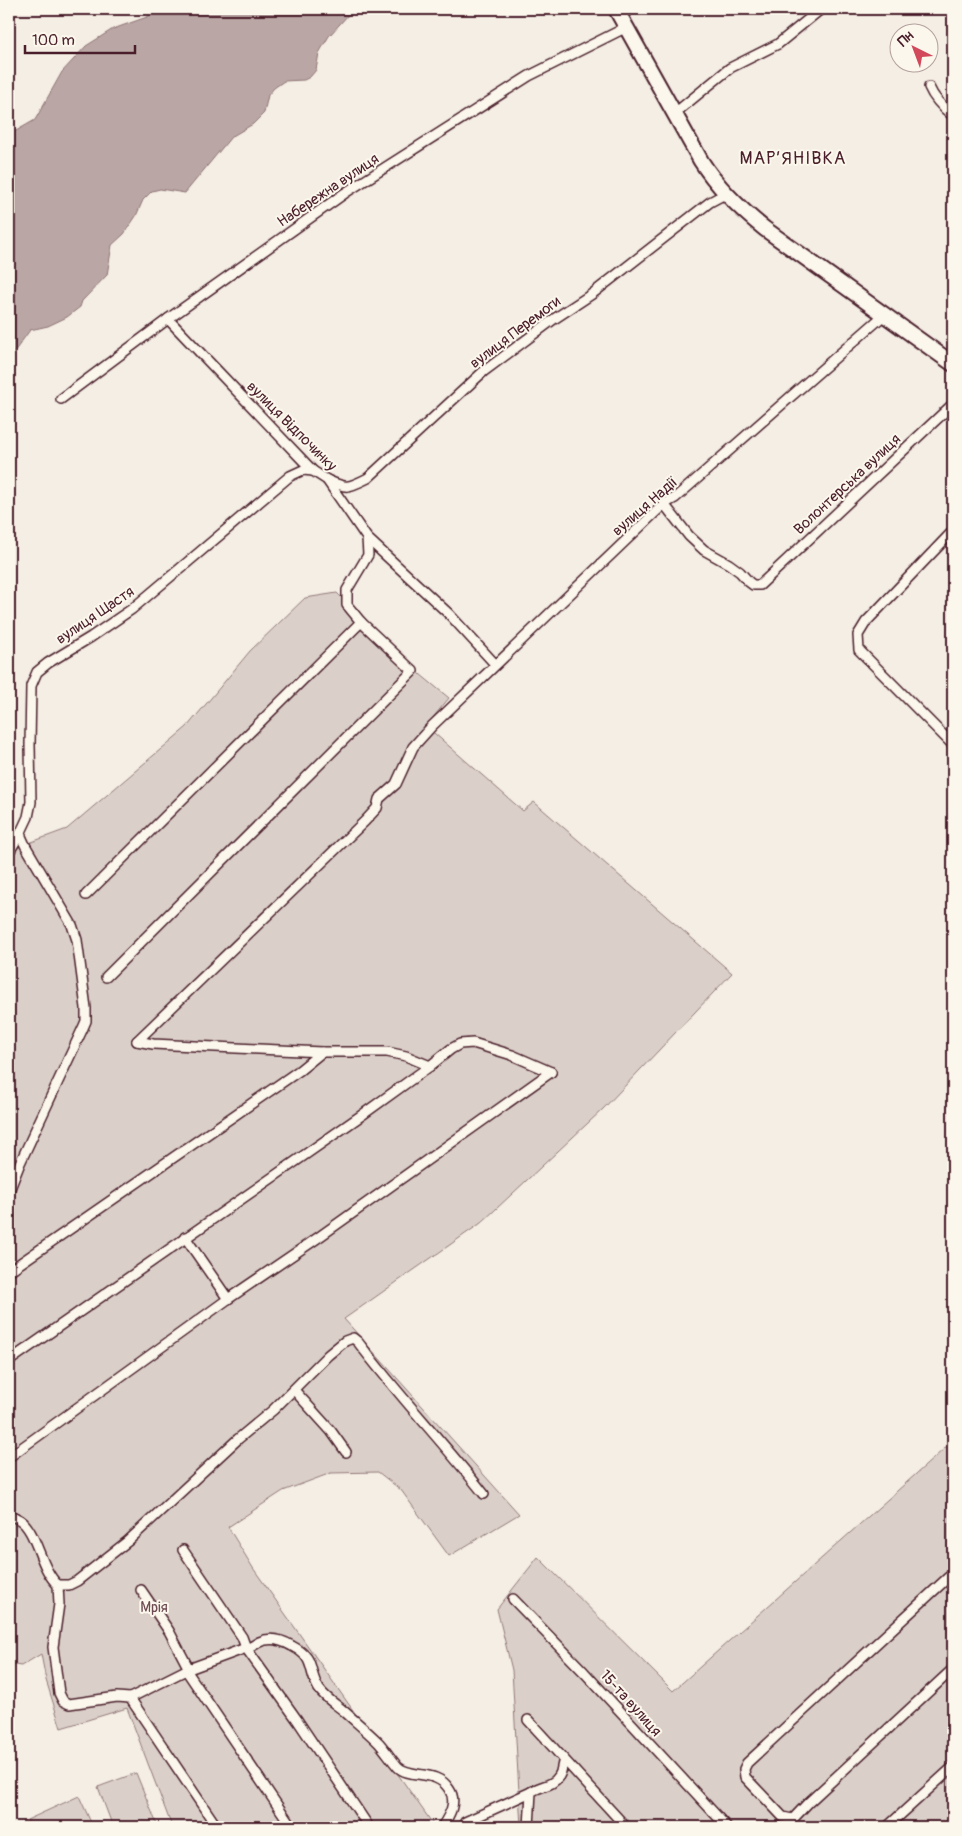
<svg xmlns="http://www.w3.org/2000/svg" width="962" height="1836" viewBox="0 0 962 1836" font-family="Pangolin,sans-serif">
<rect width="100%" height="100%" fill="#f4eee4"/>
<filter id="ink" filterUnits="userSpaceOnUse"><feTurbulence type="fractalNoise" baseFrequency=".02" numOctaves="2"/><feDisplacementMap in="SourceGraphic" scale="10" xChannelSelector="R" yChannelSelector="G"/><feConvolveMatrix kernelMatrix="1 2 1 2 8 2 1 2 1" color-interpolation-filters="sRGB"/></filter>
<g filter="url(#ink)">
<g fill="#dbd0c9" stroke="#92787a">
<polygon points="337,593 415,670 449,698 426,726 523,811 534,802 732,973 603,1109 481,1223 344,1319 519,1514 449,1556 401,1490 378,1472 331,1473 283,1491 228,1527 253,1568 435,1827 172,1827 127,1708 61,1728 46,1680 41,1654 21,1666 9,1664 9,1202 24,1165 87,1028 74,923 29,843 67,829 187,727 250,651 305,598"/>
<path d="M19,842L69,926C77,953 83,990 83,1018L9,1182V857Z"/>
<polygon points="953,1441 953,1827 521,1827 512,1670 497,1609 538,1557 673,1691"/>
<polygon points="136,1773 158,1827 113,1827 98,1787"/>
<polygon points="79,1796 93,1827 31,1827 27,1820"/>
</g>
<polygon fill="#baa7a5" stroke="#8d7174" points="159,9 360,9 349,14 329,36 319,53 316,70 310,77 304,80 284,81 274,88 268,95 264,113 253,124 231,137 185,193 160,189 152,191 143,200 136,216 124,234 112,245 107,275 82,301 80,307 67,317 48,326 30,330 9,359 9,135 35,120 62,72 86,46 113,29 147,17"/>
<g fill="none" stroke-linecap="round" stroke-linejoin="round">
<g stroke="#4a1f2b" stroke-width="12">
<g id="street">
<path d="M929,87C934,99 943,108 953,116"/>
<polyline points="675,113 730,68 778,44 821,9"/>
<polyline points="168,319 313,471 327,480 367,538 449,614 495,664"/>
<polyline points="61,399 168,319 345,193 529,76 627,27"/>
<path d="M327,480C347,489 348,488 368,478L483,372L554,319L592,294L710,202L725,194"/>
<polyline points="664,504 689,536 704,550 729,564 740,572 749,582 753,585 760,585 953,404"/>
<polyline points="953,531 866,622 858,635 859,650 953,745"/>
<polyline points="9,852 20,834 28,817 31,802 30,745 31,686 37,672 48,663 91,637 132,609 290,476 303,470 313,471"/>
<polyline points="86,895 361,622"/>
<polyline points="106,977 413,671 361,622 347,605 347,590 368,555 367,538"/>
<polyline points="137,1041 365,821 377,808 379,799 396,784 413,747 432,726 664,504 675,498 884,315"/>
<polyline points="137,1041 153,1044 322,1052"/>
<polyline points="9,1191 20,1163 83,1028 86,1021 86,1008 77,940 72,925 25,845 20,834"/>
<polyline points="185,1237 228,1299"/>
<polyline points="9,1271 235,1115 300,1070 322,1052 387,1052 406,1056 430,1066"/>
<polyline points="9,1361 362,1115 430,1066 451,1049 460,1044 473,1043 512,1055 551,1072"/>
<polyline points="294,1390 331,1431 346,1452"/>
<polyline points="9,1457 228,1299 319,1237 551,1072"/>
<path d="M9,1515C12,1516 17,1518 20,1520C37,1531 40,1569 58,1585L59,1604L53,1647L59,1693L63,1701L69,1704L117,1697L130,1698L186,1670L246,1648C251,1648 254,1645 259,1642C270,1637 282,1640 292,1646C317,1659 307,1670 319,1689C326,1699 336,1704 345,1712C356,1722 368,1732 379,1743C386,1751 391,1759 398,1767C410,1779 437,1769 449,1789C458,1802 449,1816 442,1827"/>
<polyline points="183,1550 242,1637 246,1648 298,1721 369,1827"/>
<path d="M58,1585H69L77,1581L128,1541L238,1439L273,1410L328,1355L345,1341L353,1338L358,1342C397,1394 443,1442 484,1494"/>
<polyline points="141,1590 169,1631 189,1669"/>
<polyline points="513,1599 584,1672 727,1827"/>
<polyline points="186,1670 292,1827"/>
<polyline points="130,1698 217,1827"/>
<polyline points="528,1720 626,1827"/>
<polyline points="792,1819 783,1817 745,1777 744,1769 747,1763 953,1573"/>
<polyline points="463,1827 465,1822 531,1792"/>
<path d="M529,1827L531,1792C541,1785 552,1787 559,1776C563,1770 561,1765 564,1760"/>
<polyline points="793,1827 790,1822 808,1803 953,1669"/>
<polyline points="887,1827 953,1767"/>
</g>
</g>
<g stroke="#4a1f2b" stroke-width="18">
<path id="primary" d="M616,9L701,161C718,188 740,209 765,229L953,364"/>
</g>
<use href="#street" stroke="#fbf7ec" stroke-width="9"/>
<use href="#primary" stroke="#fbf7ec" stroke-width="14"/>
</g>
</g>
<g text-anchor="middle" stroke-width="4" stroke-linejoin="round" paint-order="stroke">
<g font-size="15" fill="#4a1f2b" stroke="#fbf7ec">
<text transform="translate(328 190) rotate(-34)" y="5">Набережна вулиця</text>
<text transform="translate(515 332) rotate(-37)" y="5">вулиця Перемоги</text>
<text transform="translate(292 426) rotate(45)" y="5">вулиця Відпочинку</text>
<text transform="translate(847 484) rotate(-43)" y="5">Волонтерська вулиця</text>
<text transform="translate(645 506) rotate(-41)" y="5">вулиця Надії</text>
<text transform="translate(95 615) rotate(-34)" y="5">вулиця Щастя</text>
<text transform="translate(631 1703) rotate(48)" y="5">15-та вулиця</text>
</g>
<g font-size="15" fill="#6e4b52" stroke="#fbf7ec">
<text x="154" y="1612">Мрія</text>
</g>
<g font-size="18" letter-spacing="1" fill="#4a1f2b" stroke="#fbf7ec">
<text x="793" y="164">МАР’ЯНІВКА</text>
</g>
</g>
<rect width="962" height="1836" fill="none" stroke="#fbf7ec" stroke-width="30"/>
<rect x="15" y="15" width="932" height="1806" fill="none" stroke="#4a1f2b" stroke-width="2" filter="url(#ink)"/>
<g transform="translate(914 48) rotate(318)"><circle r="24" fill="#fbf7ec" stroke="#b4a19f"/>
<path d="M0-4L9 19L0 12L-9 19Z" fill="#d1495b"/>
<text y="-8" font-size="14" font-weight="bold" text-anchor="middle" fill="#4a1f2b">Пн</text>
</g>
<path d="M25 45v8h110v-8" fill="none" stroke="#4a1f2b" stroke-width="2.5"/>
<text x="32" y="45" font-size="15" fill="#4a1f2b" stroke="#fbf7ec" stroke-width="4" paint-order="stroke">100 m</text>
</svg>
